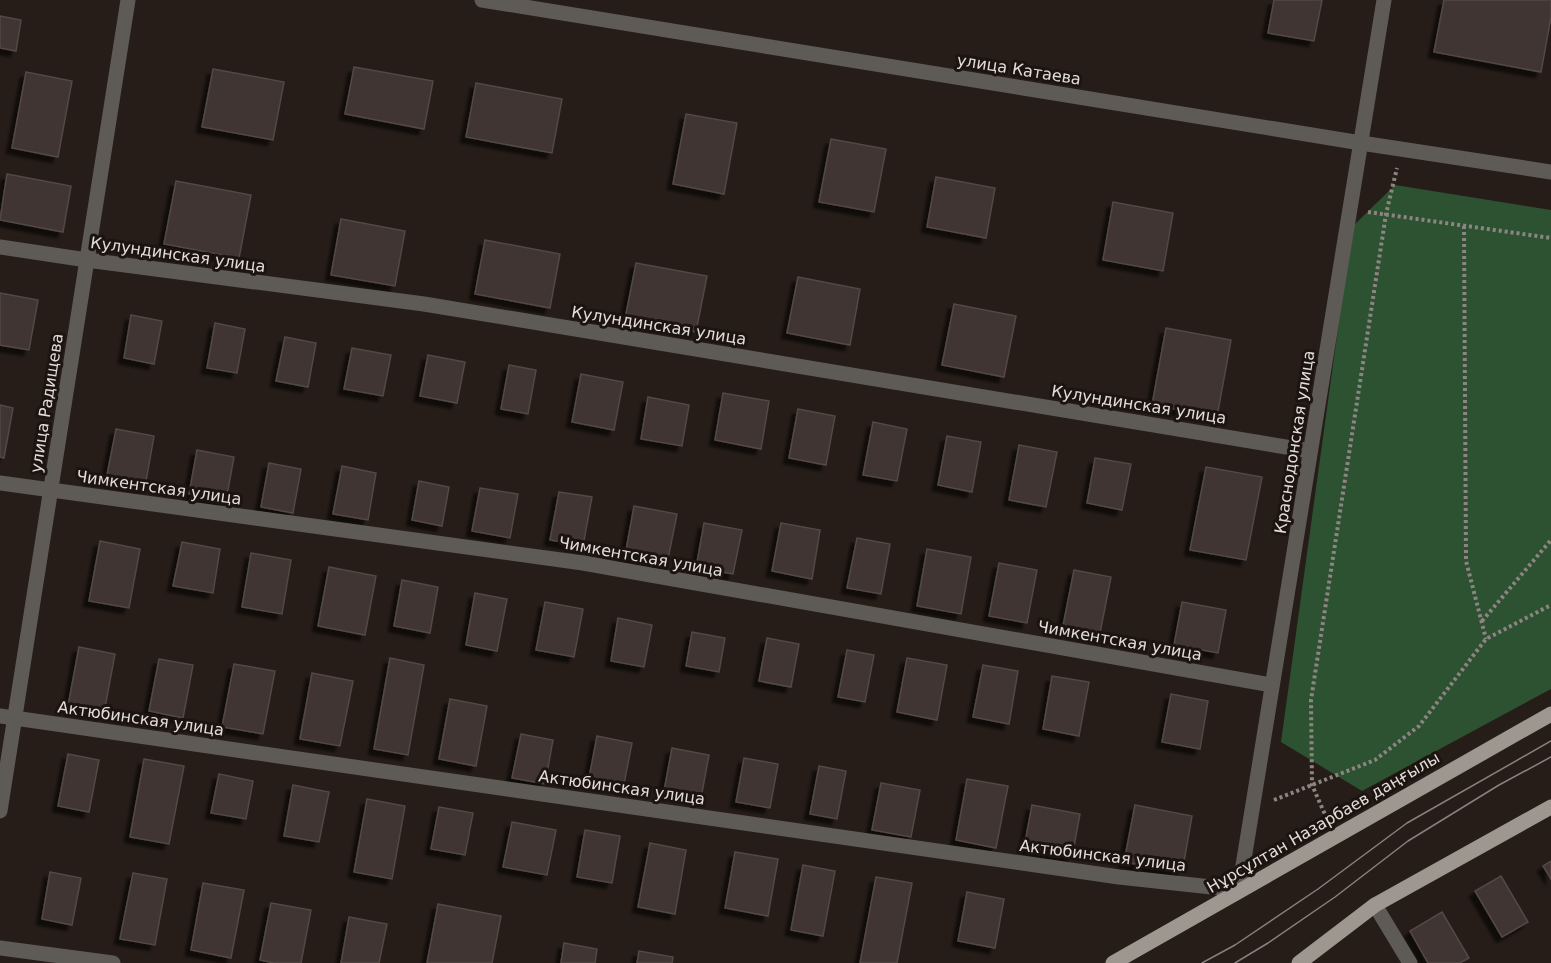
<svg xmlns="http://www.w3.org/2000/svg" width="1551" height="963" viewBox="0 0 1551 963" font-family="'DejaVu Sans',sans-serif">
<defs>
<filter id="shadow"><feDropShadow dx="-5.5" dy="5.5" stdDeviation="1.5" flood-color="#0009"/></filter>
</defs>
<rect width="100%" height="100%" fill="#261d18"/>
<polygon fill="#2c5232" points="1395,185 1551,210 1551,689 1362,791 1281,742 1352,227"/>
<g fill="#3f3531" stroke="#534844" stroke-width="1.5" filter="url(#shadow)">
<polygon points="1274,0 1322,0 1314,41 1268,33"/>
<polygon points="1444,0 1551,0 1551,17 1541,72 1434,52"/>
<polygon points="0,16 21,20 16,51 0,48"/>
<polygon points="354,67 433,81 424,129 345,114"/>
<polygon points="213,69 284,82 273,140 202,127"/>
<polygon points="26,72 72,81 58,157 12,148"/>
<polygon points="476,83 562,99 552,153 466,137"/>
<polygon points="686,114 737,123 724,194 673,184"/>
<polygon points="831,139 886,149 874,212 819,202"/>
<polygon points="7,174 71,186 63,232 0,220"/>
<polygon points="936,177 995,188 986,238 927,227"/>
<polygon points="176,181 251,195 239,258 164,244"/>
<polygon points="1113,202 1173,213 1163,271 1103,260"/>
<polygon points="341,219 405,231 395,286 331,275"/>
<polygon points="485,240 560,254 550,308 475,294"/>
<polygon points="636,263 707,276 696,332 625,319"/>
<polygon points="798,277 860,289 850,345 787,333"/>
<polygon points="0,293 38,300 29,350 0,345"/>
<polygon points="954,304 1016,316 1004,377 942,365"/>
<polygon points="131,315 162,321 154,364 124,358"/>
<polygon points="215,323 245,329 237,373 207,368"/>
<polygon points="1166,328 1231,340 1217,417 1152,405"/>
<polygon points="285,337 316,343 308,387 276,381"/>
<polygon points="352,348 391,355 383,396 344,389"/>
<polygon points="428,355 465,362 457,403 420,396"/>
<polygon points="509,365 536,370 528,414 501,409"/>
<polygon points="581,374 623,382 614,430 572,422"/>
<polygon points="723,393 769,401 761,449 715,440"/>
<polygon points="648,397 689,405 682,446 641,439"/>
<polygon points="0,405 13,408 4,458 0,457"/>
<polygon points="798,409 835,416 826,465 789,458"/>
<polygon points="873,422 907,429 897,481 863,475"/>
<polygon points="116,429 154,436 145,487 106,480"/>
<polygon points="947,436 981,442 972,492 938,485"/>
<polygon points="1019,445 1057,452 1046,507 1009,500"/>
<polygon points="197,450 234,457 226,501 189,494"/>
<polygon points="1095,458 1131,464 1122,510 1087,503"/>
<polygon points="269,463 301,469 293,513 261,507"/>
<polygon points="342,466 376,473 368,520 333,514"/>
<polygon points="1206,467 1262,477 1246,560 1190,550"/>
<polygon points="419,481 449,487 442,526 412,520"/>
<polygon points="480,488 518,494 510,538 472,531"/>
<polygon points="559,492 592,497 583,546 550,540"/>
<polygon points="634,506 677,514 667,564 625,556"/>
<polygon points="704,523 742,530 733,574 696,568"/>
<polygon points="781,523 820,530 812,579 772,571"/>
<polygon points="857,538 890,544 881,594 847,588"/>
<polygon points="100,541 140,549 129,608 89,601"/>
<polygon points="182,542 220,549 213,593 173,586"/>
<polygon points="927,549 971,557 961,614 917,606"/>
<polygon points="251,553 291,560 282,614 242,607"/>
<polygon points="999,563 1037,570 1027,623 989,616"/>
<polygon points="329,567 376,576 365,635 318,626"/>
<polygon points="1074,570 1111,577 1100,633 1063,626"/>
<polygon points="402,580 438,587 430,633 394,626"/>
<polygon points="475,593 507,599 497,651 466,645"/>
<polygon points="545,602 583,609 574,657 536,650"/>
<polygon points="1182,602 1226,610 1218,653 1174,645"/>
<polygon points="618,618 652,625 644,667 611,661"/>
<polygon points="692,632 725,638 719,672 686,666"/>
<polygon points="767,638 799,644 791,687 759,681"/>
<polygon points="79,647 115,654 104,713 68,706"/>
<polygon points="847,650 874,655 865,702 838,697"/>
<polygon points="390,658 424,665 408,755 374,749"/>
<polygon points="907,658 947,665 937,720 897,712"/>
<polygon points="159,659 193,665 183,718 149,711"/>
<polygon points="234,664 275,671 263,734 222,727"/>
<polygon points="983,665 1018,671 1009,724 973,717"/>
<polygon points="312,673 353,681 340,746 300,739"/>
<polygon points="1052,676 1089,682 1079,736 1043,729"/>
<polygon points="1171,694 1208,701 1200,749 1162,742"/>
<polygon points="450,699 487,706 476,766 439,759"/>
<polygon points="521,734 553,740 545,784 512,778"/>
<polygon points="597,736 632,743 624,784 589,778"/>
<polygon points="672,748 709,755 701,798 664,791"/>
<polygon points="68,754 99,760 89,812 58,806"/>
<polygon points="744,758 778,764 770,808 736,802"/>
<polygon points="144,759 184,766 169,844 130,837"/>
<polygon points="819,766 846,771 837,819 810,814"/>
<polygon points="219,774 253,781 246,819 211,813"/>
<polygon points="967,779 1008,786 996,848 956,840"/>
<polygon points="881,783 920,790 911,837 872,830"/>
<polygon points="293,785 329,792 319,842 284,836"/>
<polygon points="367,799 405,806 392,879 354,872"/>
<polygon points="1032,805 1080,814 1072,857 1024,848"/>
<polygon points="1135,805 1192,816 1182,873 1124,862"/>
<polygon points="439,807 473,813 465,855 431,849"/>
<polygon points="512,822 556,830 547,875 503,867"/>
<polygon points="585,830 620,836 612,883 577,877"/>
<polygon points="650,843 686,850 675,914 638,907"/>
<polygon points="735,852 778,859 768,916 725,908"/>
<polygon points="1551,861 1551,879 1543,866"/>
<polygon points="803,865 835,871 823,936 791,930"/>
<polygon points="50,872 81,878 72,925 42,919"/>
<polygon points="133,873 167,879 155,945 120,939"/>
<polygon points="1501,876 1528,922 1502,937 1475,891"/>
<polygon points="876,877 912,883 897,963 860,963"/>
<polygon points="203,883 244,890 231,958 191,950"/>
<polygon points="967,892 1004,899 995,948 958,941"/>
<polygon points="271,903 311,910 301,963 274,963 260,960"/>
<polygon points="438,904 501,916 492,963 427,963"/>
<polygon points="1442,912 1469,958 1460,963 1428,963 1410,931"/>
<polygon points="349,917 387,924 379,963 341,963"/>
<polygon points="564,943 597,949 595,963 561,963"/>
<polygon points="639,951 673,957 672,963 637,963"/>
</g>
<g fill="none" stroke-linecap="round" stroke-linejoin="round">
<g stroke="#8c8581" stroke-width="4" stroke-dasharray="3 3" stroke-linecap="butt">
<polyline points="1368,212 1551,238"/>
<polyline points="1464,226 1466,561 1486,639"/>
<polyline points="1482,621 1551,540"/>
<polyline points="1274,800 1375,760 1419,726 1486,639 1551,605"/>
<polyline points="1327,819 1312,785 1311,700 1386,214 1397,168"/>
</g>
<g stroke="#5e5b57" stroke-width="15">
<polyline points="0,247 87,260 424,304 1310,451"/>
<polyline points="0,483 583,563 1272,685"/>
<polyline points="0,716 1119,877 1239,890 1384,0"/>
<polyline points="0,811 128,0"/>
<polyline points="1375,905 1410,963"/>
<polyline points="0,948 113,963"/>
</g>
<polyline stroke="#5e5b57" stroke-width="15" points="482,0 1361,143 1551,172"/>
<g stroke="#9e978f" stroke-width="15">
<polyline points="1113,963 1551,714"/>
<polyline points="1299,963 1375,905 1551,807"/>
</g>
<g stroke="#89817d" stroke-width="1.5">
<polyline points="1202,963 1235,945 1318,889 1407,823 1551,741"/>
<polyline points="1235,963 1268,943 1335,897 1408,841 1499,785 1551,757"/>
</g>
</g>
<g text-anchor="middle" stroke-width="6" stroke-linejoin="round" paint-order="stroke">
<g font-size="16" fill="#e3ddda" stroke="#1c140f">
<text transform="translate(1019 69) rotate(9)" y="6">улица Катаева</text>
<text transform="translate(178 254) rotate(8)" y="6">Кулундинская улица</text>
<text transform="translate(659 325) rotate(9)" y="6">Кулундинская улица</text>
<text transform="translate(46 403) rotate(-81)" y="6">улица Радищева</text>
<text transform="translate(1139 404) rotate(9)" y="6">Кулундинская улица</text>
<text transform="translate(1294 442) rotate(-81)" y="6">Краснодонская улица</text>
<text transform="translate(159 487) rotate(8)" y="6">Чимкентская улица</text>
<text transform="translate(641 556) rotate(10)" y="6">Чимкентская улица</text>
<text transform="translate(1120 640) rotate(10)" y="6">Чимкентская улица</text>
<text transform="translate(141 718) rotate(8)" y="6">Актюбинская улица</text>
<text transform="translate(622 787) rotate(8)" y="6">Актюбинская улица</text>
<text transform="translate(1323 822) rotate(-30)" y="6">Нұрсұлтан Назарбаев даңғылы</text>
<text transform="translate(1103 855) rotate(7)" y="6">Актюбинская улица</text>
</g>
</g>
</svg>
